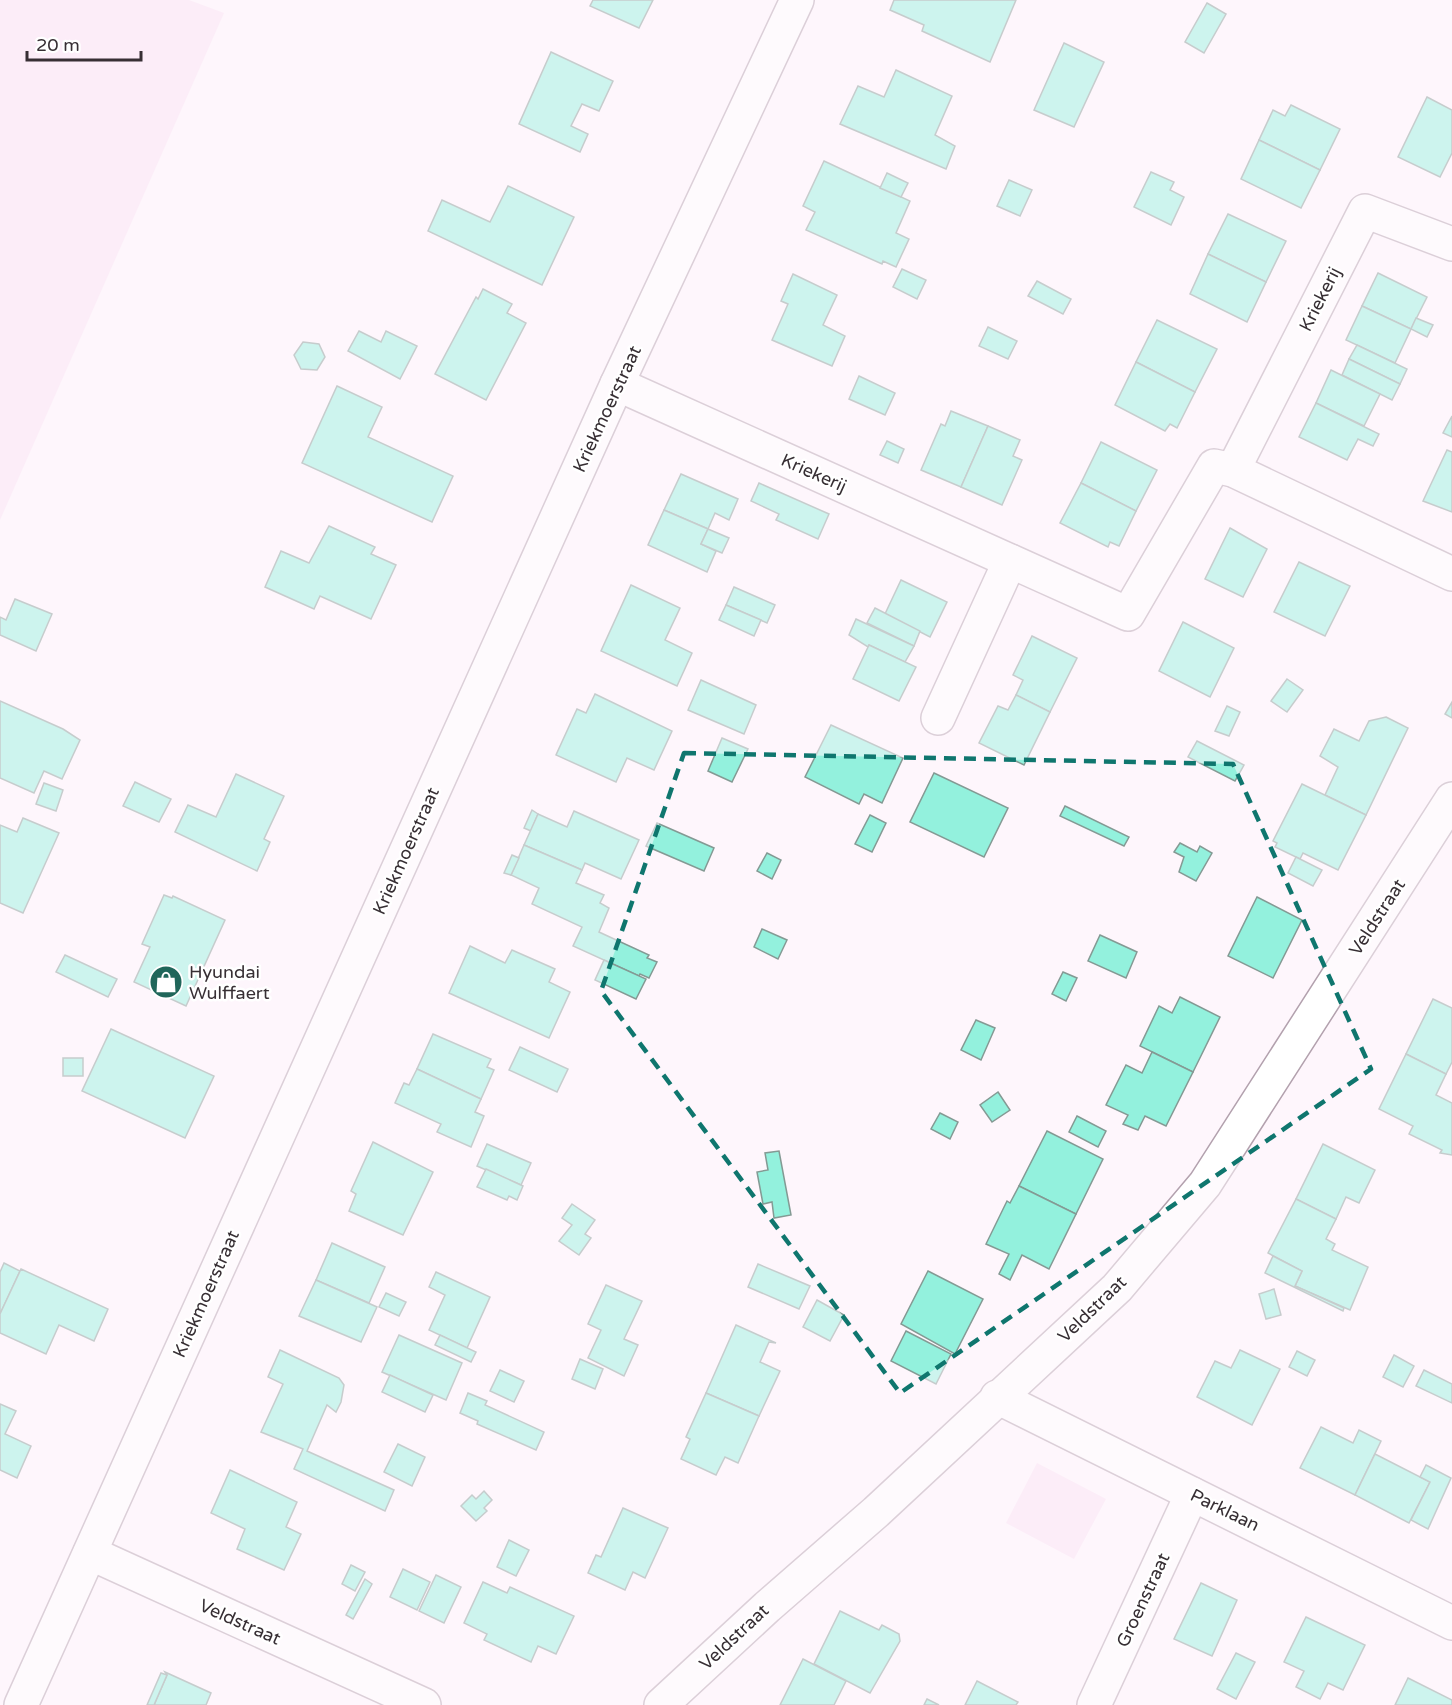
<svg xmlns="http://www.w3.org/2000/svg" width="1452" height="1705" viewBox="0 0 1452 1705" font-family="'Varela Round',sans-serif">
<rect width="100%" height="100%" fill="#fef6fc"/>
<g fill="#fbe2f4">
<polygon points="0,0 189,0 224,13 0,520"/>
<polygon points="1037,1463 1106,1499 1074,1559 1006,1523"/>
</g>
<g fill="#93f1dd" stroke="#849a94" stroke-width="1.5">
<polygon points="593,0 653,0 639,28 590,6"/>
<polygon points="894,0 1016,0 990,62 922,31 924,25 890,10"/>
<polygon points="1207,3 1226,14 1204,53 1185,42"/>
<polygon points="1064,43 1104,62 1074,127 1034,110"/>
<polygon points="551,52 613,81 599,111 582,104 571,126 588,134 580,152 519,124"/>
<polygon points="896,70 952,96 935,135 955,146 946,169 840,124 858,86 884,97"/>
<polygon points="1427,97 1452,110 1452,153 1440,177 1398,157"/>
<polygon points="1291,105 1340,129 1320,170 1259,140 1273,110 1285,116"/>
<polygon points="1259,140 1320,170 1301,208 1241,179"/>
<polygon points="824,161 910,201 896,233 909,239 896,267 883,261 882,264 806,230 815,212 803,206"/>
<polygon points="1151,172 1174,182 1170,190 1184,197 1171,225 1134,207"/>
<polygon points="887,173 908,183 901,197 880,188"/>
<polygon points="1009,180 1032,190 1020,216 997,206"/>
<polygon points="508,186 574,217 542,285 428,231 442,200 490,222"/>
<polygon points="1228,214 1286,241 1266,282 1208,254"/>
<polygon points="1208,254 1266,282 1247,322 1190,294"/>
<polygon points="902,269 926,280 917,299 893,287"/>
<polygon points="1378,273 1427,297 1411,329 1362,306"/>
<polygon points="793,274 837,295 823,325 845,336 832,366 772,340 788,304 781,301"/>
<polygon points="1037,281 1071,299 1063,314 1028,296"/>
<polygon points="483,289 512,304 507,313 526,323 486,400 435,374 476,297 478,299"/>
<polygon points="1362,306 1411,329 1395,363 1346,340"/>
<polygon points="1416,318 1433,325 1427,337 1411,329"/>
<polygon points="1157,320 1217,349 1195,392 1136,362"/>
<polygon points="988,327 1017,341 1008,359 979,346"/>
<polygon points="359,331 381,342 386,331 417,346 400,379 348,351"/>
<polygon points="303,342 319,344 325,357 317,370 301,369 294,355"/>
<polygon points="1357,345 1407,369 1400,384 1349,359"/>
<polygon points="1349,359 1400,384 1392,400 1342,375"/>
<polygon points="1136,362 1195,392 1177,428 1170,424 1165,431 1115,405"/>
<polygon points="1331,370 1380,394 1364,426 1316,403"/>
<polygon points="859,376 895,393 885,415 849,399"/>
<polygon points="337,386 382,407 368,437 453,476 432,522 302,463"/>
<polygon points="1316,403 1379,434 1373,446 1358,439 1347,460 1299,437"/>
<polygon points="951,411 988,426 961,487 921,470 941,424 945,426"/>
<polygon points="1452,416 1452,437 1443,433"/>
<polygon points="988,426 1020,440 1013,456 1022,460 1002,505 961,487"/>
<polygon points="887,441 904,449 898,463 880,455"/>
<polygon points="1101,442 1157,470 1136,511 1081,483"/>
<polygon points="1447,450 1452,452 1452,512 1423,501"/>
<polygon points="681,474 738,499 729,520 715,513 708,529 664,510"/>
<polygon points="759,483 829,514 818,539 776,520 779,514 751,501"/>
<polygon points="1081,483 1136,511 1119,546 1110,542 1108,547 1060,523"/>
<polygon points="664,510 708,529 701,544 716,551 707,572 648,545"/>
<polygon points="329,526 375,547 371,554 396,565 371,619 320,596 314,609 265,587 281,551 309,563"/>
<polygon points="1230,528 1267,549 1243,597 1205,579"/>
<polygon points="708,529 729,538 722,553 701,544"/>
<polygon points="1299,562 1350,586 1325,636 1274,612"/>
<polygon points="901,580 947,602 930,637 885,614"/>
<polygon points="631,585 680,608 665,640 692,653 677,686 601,651"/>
<polygon points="734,587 775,605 767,623 726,605"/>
<polygon points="15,599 52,614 36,651 0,635 0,617 6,620"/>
<polygon points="726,605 761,620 754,636 719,620"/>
<polygon points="875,608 920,631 914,646 867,623"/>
<polygon points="856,619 914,646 905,662 869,645 868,647 849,635"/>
<polygon points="1183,622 1234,648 1210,697 1159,671"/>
<polygon points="1032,636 1077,658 1050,712 1016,695 1023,680 1013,675"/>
<polygon points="869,645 916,667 899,701 853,679"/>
<polygon points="1287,679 1303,690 1287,712 1271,701"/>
<polygon points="701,680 756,705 744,734 688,710"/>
<polygon points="595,694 672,731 654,770 627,758 616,782 556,755 577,709 586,713"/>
<polygon points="1016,695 1050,712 1024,765 979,743 998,706 1008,710"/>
<polygon points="0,701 63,729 80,740 62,779 44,771 34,793 0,778"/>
<polygon points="1452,702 1452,718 1445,714"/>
<polygon points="1227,706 1240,712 1229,736 1215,731"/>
<polygon points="1386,717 1408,728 1366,815 1325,795 1338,767 1320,756 1334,729 1359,741 1369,721"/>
<polygon points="831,725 903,758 882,803 864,794 859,804 805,777"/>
<polygon points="722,738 748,749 732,782 708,771"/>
<polygon points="1197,741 1244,765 1235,781 1188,757"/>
<polygon points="934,773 1008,808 984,857 910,822"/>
<polygon points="236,774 284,796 264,839 270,842 257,871 175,832 188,805 216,817"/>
<polygon points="135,782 171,799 159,822 123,806"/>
<polygon points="44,783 63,790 56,811 36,804"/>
<polygon points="1302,784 1366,815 1338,870 1303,853 1300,859 1275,847 1277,843 1273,841"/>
<polygon points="1065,806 1129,837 1124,846 1060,816"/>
<polygon points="532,810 538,814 531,831 524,828"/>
<polygon points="574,811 639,840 621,879 585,863 582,870 524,845 538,814 567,827"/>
<polygon points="870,815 886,823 872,852 855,844"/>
<polygon points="23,818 59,833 23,913 0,903 0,825 17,832"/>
<polygon points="657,823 714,848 704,871 646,846"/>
<polygon points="1180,843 1197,852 1200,846 1212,853 1196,881 1179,872 1184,857 1174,852"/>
<polygon points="524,845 582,870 576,883 604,895 600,903 609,908 599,932 649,955 647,958 657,962 649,978 640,974 639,976 573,946 582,927 532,904 539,888 511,875"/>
<polygon points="767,853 781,860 772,879 757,871"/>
<polygon points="512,855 519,858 511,875 504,873"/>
<polygon points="1296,857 1322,870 1313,886 1288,873"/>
<polygon points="164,895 172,898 173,896 225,920 186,1006 134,982 150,947 142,944"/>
<polygon points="1257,897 1302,920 1273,978 1228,956"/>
<polygon points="762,929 787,940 778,959 754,947"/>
<polygon points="1100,935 1137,952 1126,978 1088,961"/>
<polygon points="470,946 505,963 512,950 555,969 549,982 570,992 549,1038 449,993"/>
<polygon points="65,955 117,979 108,997 56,972"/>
<polygon points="604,960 646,979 636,999 595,980"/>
<polygon points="1063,972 1077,978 1066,1001 1052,994"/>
<polygon points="1180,997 1220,1017 1193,1072 1140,1046 1159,1006 1172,1013"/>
<polygon points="1433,999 1452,1008 1452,1062 1446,1074 1406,1054"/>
<polygon points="976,1020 995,1028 981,1060 961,1050"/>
<polygon points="111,1029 214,1076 185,1138 82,1091"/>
<polygon points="433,1034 491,1059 487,1067 494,1070 481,1099 417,1069"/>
<polygon points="520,1047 568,1069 557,1092 509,1070"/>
<polygon points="1152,1052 1193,1072 1166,1126 1145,1116 1138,1130 1123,1124 1128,1115 1106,1105 1126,1065 1142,1073"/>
<polygon points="1406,1054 1446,1074 1436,1095 1452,1103 1452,1155 1440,1153 1442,1150 1409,1134 1413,1126 1379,1109"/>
<rect x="63" y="1058" width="20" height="18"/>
<polygon points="417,1069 481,1099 475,1112 484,1116 471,1147 437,1132 441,1124 395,1103 404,1083 409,1085"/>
<polygon points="998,1092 1010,1110 992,1122 980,1105"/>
<polygon points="940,1113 958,1122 950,1139 931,1129"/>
<polygon points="1077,1116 1106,1131 1098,1147 1069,1132"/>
<polygon points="1047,1131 1103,1159 1076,1214 1019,1186"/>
<polygon points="373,1142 433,1172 403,1235 349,1211 356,1194 351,1191"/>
<polygon points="487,1144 531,1163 521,1185 477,1166"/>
<polygon points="1323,1144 1375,1170 1359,1203 1346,1197 1336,1219 1296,1199"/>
<polygon points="779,1151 791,1215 774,1218 772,1202 763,1204 757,1172 768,1170 765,1153"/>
<polygon points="486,1169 523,1186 517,1200 509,1196 507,1200 477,1187"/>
<polygon points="1019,1186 1076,1214 1049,1269 1022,1255 1010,1280 999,1274 1009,1254 986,1244 1007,1201 1010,1203"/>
<polygon points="1296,1199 1336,1219 1326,1239 1335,1244 1332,1250 1368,1267 1350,1310 1295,1286 1302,1271 1268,1253"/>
<polygon points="572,1204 595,1220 585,1234 591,1238 579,1255 559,1241 572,1225 562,1218"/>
<polygon points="332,1243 385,1267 369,1303 316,1280"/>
<polygon points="1273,1256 1302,1271 1295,1286 1344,1308 1343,1311 1265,1273"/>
<polygon points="4,1263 20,1271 0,1314 0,1272"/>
<polygon points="758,1264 810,1286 799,1309 748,1287"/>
<polygon points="21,1269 108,1309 94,1341 59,1325 46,1354 0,1333 0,1314"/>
<polygon points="928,1271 983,1299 955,1354 901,1324"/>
<polygon points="436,1272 490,1297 467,1348 429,1330 445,1295 429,1287"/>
<polygon points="316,1280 377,1307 361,1342 299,1316"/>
<polygon points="606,1285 642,1301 624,1339 638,1345 624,1376 588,1358 601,1330 588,1324"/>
<polygon points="1274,1289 1281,1315 1266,1319 1259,1294"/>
<polygon points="386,1293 406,1302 399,1316 379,1307"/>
<polygon points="817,1300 844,1315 830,1341 803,1327"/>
<polygon points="736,1325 776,1343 769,1342 760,1362 780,1371 759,1416 706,1393"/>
<polygon points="906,1331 951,1354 936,1384 891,1361"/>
<polygon points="399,1335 462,1363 446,1400 382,1372"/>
<polygon points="440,1335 476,1352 471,1362 435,1345"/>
<polygon points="280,1350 339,1378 344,1385 341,1402 336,1412 327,1405 307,1451 394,1490 385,1511 294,1469 303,1449 261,1432 283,1384 268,1377"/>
<polygon points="1240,1350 1280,1369 1252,1425 1197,1397 1215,1361 1231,1368"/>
<polygon points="1297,1351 1315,1360 1307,1376 1289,1367"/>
<polygon points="1394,1355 1414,1366 1403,1387 1383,1377"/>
<polygon points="580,1359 603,1369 595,1389 572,1379"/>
<polygon points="500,1370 524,1381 514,1402 490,1391"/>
<polygon points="1424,1370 1452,1384 1452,1403 1416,1386"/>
<polygon points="390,1375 433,1395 425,1412 382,1392"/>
<polygon points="468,1393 487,1401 485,1405 544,1432 536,1450 477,1424 478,1421 460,1413"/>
<polygon points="706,1393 759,1416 738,1463 725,1457 716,1475 681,1459 690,1439 686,1437"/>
<polygon points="0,1404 16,1411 5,1434 31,1446 17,1478 0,1470"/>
<polygon points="1321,1427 1353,1443 1359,1430 1381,1441 1355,1495 1300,1468"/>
<polygon points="398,1444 425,1457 412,1486 384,1472"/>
<polygon points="1375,1454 1430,1482 1409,1523 1355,1495"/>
<polygon points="1426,1465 1451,1478 1428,1529 1411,1520 1430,1482 1420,1477"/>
<polygon points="230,1470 297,1502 286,1527 301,1534 284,1570 237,1549 245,1529 211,1513"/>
<polygon points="484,1491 492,1500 484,1508 487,1511 476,1521 461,1506 472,1495 476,1499"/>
<polygon points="623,1508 668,1528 645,1578 633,1572 625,1590 588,1573 596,1555 601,1557"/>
<polygon points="509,1540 529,1550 516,1576 497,1567"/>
<polygon points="351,1565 365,1572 355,1591 342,1584"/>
<polygon points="403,1569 430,1582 417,1610 390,1597"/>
<polygon points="436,1575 461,1587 444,1623 419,1611"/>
<polygon points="365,1579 372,1584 353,1619 346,1615"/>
<polygon points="483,1582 507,1593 510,1587 574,1616 556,1654 538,1646 531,1662 484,1640 487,1634 464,1623"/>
<polygon points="1201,1583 1237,1600 1212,1656 1174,1639"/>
<polygon points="840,1611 879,1630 882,1625 899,1634 900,1641 870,1693 814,1664"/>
<polygon points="1306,1617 1365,1645 1343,1690 1328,1683 1320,1699 1296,1687 1304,1671 1284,1662"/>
<polygon points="1236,1653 1255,1662 1236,1699 1217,1689"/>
<polygon points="803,1659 846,1681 834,1705 780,1705"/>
<polygon points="165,1672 211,1693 206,1705 154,1705 167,1675"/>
<polygon points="161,1673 167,1675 154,1705 147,1705"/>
<polygon points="1408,1678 1452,1700 1452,1705 1395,1705"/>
<polygon points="977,1681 1018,1702 1016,1705 965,1705"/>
<polygon points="927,1699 939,1705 924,1705"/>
</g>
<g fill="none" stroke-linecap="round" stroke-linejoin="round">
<g stroke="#b3a1ae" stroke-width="36">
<g id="minor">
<polyline points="617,384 1128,614 1214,466 1233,470 1452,574"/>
<polyline points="1233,470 1365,211 1452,244"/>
<polyline points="938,718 1010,561"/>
<polyline points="997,1397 1452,1623"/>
<polyline points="90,1553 424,1705"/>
<polyline points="21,1705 617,384 797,0"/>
<polyline points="661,1705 767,1607 876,1512 1117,1288 1205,1184 1452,799"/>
<polyline points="1094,1705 1192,1494"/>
</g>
</g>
<use href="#minor" stroke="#fff" stroke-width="33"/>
</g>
<path d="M0 0H1452V1705H0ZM684,753L1233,764L1371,1069L900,1393L601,991Z" fill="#fef6fc" fill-opacity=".55" fill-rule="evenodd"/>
<path fill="none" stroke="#0f766e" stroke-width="4.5" stroke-dasharray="12 8" stroke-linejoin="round" d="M684,753L1233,764L1371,1069L900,1393L601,991Z"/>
<defs>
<g id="shop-disc" transform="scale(1.725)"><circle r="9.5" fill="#20665a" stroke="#fff"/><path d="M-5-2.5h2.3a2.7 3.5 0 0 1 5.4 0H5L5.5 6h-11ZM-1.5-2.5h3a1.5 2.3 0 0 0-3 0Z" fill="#fff"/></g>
</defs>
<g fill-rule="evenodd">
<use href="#shop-disc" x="166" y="982"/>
</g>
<g text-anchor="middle" stroke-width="5" stroke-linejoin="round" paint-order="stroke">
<g font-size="18" fill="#372f34" stroke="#fff">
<text transform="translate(1320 299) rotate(-63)" y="6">Kriekerij</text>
<text transform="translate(607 409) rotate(-65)" y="6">Kriekmoerstraat</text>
<text transform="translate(814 473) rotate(24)" y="6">Kriekerij</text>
<text transform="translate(406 851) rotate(-66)" y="6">Kriekmoerstraat</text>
<text transform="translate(1377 917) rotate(-57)" y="6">Veldstraat</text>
<text transform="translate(206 1294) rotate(-66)" y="6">Kriekmoerstraat</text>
<text transform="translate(1092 1309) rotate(-44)" y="6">Veldstraat</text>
<text transform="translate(1225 1510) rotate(26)" y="6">Parklaan</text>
<text transform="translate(1143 1600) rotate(-65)" y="6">Groenstraat</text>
<text transform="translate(240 1622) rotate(24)" y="6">Veldstraat</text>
<text transform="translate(734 1637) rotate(-43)" y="6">Veldstraat</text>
</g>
<g font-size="18" fill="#372f34" stroke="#fff" text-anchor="start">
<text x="189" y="978">Hyundai<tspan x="189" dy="21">Wulffaert</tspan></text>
</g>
</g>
<path d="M27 51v9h114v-9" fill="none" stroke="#372f34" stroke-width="3"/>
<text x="36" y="51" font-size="18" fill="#372f34" stroke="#ffffff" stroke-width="4.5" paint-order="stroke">20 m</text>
</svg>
